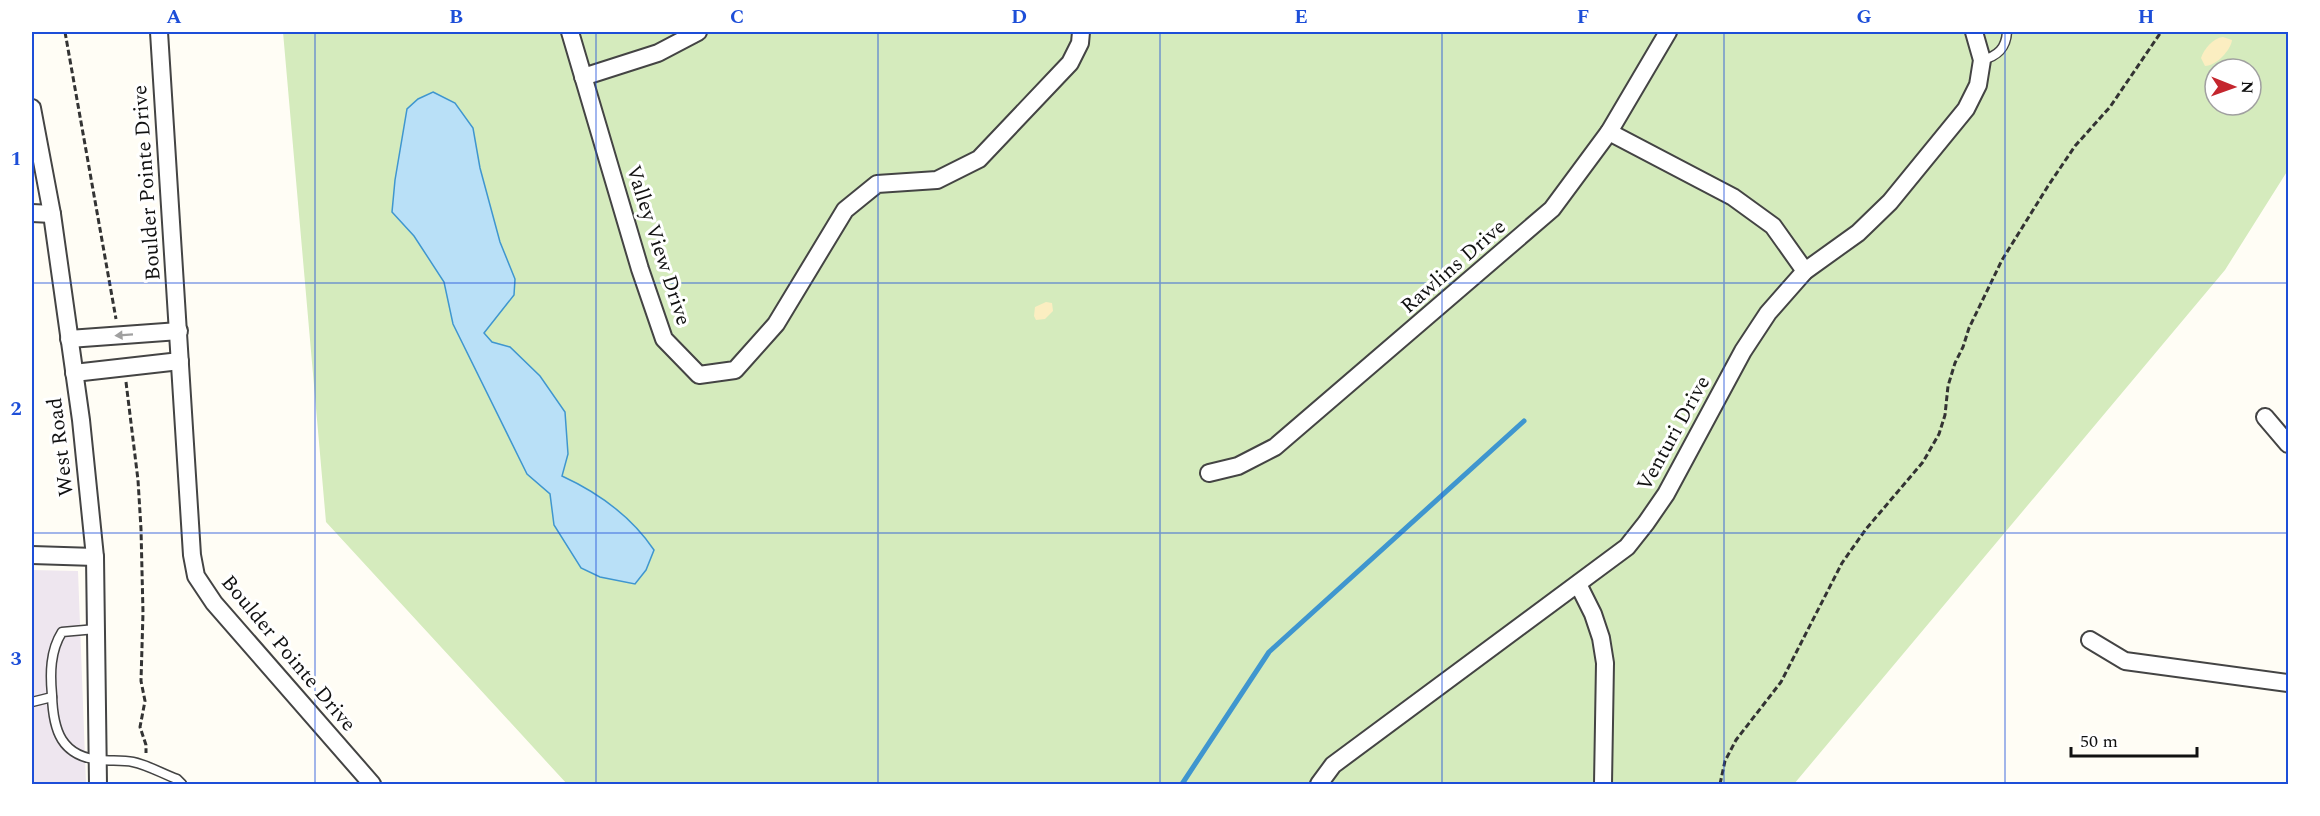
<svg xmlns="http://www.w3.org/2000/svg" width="2320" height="816" viewBox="0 0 2320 816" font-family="Spectral,serif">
<rect width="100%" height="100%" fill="#fffdf5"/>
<polygon fill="#eee6ef" points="32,570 78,571 86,784 32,784"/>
<path fill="#d5ebbd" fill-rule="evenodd" d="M283,32H2288V170L2225,270L1794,784H567L326,522ZM2215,69H2251V105H2215Z"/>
<g fill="#fbeec1">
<path d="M2223,37L2232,40C2231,50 2216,66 2205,66L2201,58C2204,49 2213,38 2223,37Z"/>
<polygon points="1046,302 1052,303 1053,311 1045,319 1036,320 1034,316 1035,307"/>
</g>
<path fill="#b9e0f7" stroke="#3f96cf" stroke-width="1.5" d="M433,92L455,103L473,128L480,168L500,242L515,279L514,295L484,333L492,342L510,347L540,376L565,412L568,454L562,476C599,493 631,516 654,550L646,570L635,584L600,577L581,568L554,525L550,494L527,474L453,324L444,282L414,236L392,212L395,180L407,109L418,99Z"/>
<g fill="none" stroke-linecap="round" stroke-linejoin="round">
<polyline stroke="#3f96cf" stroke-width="5" points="1182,784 1269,652 1524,421"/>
<g stroke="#444" stroke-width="11">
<g id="lane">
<path d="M1982,60C1998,56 2006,48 2007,32"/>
<path d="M96,629L62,632C50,651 50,674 52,695C53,730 61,757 101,760C111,761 123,760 133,762C148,765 163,774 177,779L182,784"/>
<polyline points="32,702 52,697"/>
</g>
</g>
<g stroke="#444" stroke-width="20">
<g id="street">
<polyline points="159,32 192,555 196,576 214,603 372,784"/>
<polyline points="570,32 640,269 664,339 699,375 735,370 776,324 845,210 877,184 937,180 979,159 1070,63 1080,43 1081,32"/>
<polyline points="583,77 658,53 698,32"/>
<polyline points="32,108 52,214 81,420 95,557 98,784"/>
<polyline points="1609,132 1733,197 1773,226 1805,271"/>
<polyline points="32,213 52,214"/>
<polyline points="69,339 179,331"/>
<polyline points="74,373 180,361"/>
<polyline points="2265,417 2288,444"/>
<polyline points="1209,473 1238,466 1275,447 1552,209 1609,132 1668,32"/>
<polyline points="32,555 95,557"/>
<polyline points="1578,584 1593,614 1601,638 1605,663 1603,784"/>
<polyline points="2090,640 2125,661 2288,683"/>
<polyline points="1319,784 1333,765 1627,547 1646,523 1666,494 1743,351 1768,313 1805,271 1858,233 1890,202 1966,109 1978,85 1982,60 1974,32"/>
</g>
</g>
<g stroke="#333" stroke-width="3" stroke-dasharray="6 3" stroke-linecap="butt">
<polyline points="65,32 116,319"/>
<polyline points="126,382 138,480 141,529 143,613 141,681 145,701 140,727 146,745 146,753"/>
<polyline points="1720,784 1725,761 1736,740 1781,682 1842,563 1866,529 1923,462 1939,434 1945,415 1948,386 1955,363 1963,347 1969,328 2002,260 2048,186 2075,146 2110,107 2161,32"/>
</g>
<use href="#lane" stroke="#fff" stroke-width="8"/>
<use href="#street" stroke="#fff" stroke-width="16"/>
</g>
<defs><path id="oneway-solid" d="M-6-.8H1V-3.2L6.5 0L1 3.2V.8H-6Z" transform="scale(1.5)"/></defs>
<use fill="#a0a0a0" href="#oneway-solid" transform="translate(124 335) rotate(176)"/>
<path fill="none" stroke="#1d4ed8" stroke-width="1.5" stroke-opacity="0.55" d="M315,32V784M596,32V784M878,32V784M1160,32V784M1442,32V784M1724,32V784M2005,32V784M32,283H2288M32,533H2288"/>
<g text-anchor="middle" stroke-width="6" stroke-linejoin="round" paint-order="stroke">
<g font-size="21" fill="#111" stroke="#fff">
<text transform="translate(146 183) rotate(-94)" y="7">Boulder Pointe Drive</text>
<text transform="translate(659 245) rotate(72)" y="7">Valley View Drive</text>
<text transform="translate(1453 266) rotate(-41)" y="7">Rawlins Drive</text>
<text transform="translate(1673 433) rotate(-61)" y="7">Venturi Drive</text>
<text transform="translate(60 447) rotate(-97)" y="7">West Road</text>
<text transform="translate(289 653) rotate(50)" y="7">Boulder Pointe Drive</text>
</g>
</g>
<rect width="2320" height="816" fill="none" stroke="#ffffff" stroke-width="66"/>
<g transform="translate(2233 87) rotate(91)"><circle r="28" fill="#ffffff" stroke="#a0a0a0" stroke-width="1.5"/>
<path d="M0-4.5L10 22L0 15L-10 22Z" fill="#c4262e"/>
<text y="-9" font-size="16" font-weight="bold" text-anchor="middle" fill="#111111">N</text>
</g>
<path d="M2071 747v9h126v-9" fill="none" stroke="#111111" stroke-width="3"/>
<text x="2080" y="747" font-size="18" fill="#111111" stroke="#ffffff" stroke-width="4.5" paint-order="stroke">50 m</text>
<rect x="33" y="33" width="2254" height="750" fill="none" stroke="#1d4ed8" stroke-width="2"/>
<g font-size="20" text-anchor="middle" font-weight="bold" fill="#1d4ed8">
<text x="174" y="23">A</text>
<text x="456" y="23">B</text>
<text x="737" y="23">C</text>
<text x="1019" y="23">D</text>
<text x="1301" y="23">E</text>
<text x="1583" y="23">F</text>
<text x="1864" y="23">G</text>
<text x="2146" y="23">H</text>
<text x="16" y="165">1</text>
<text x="16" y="415">2</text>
<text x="16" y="665">3</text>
</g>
</svg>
